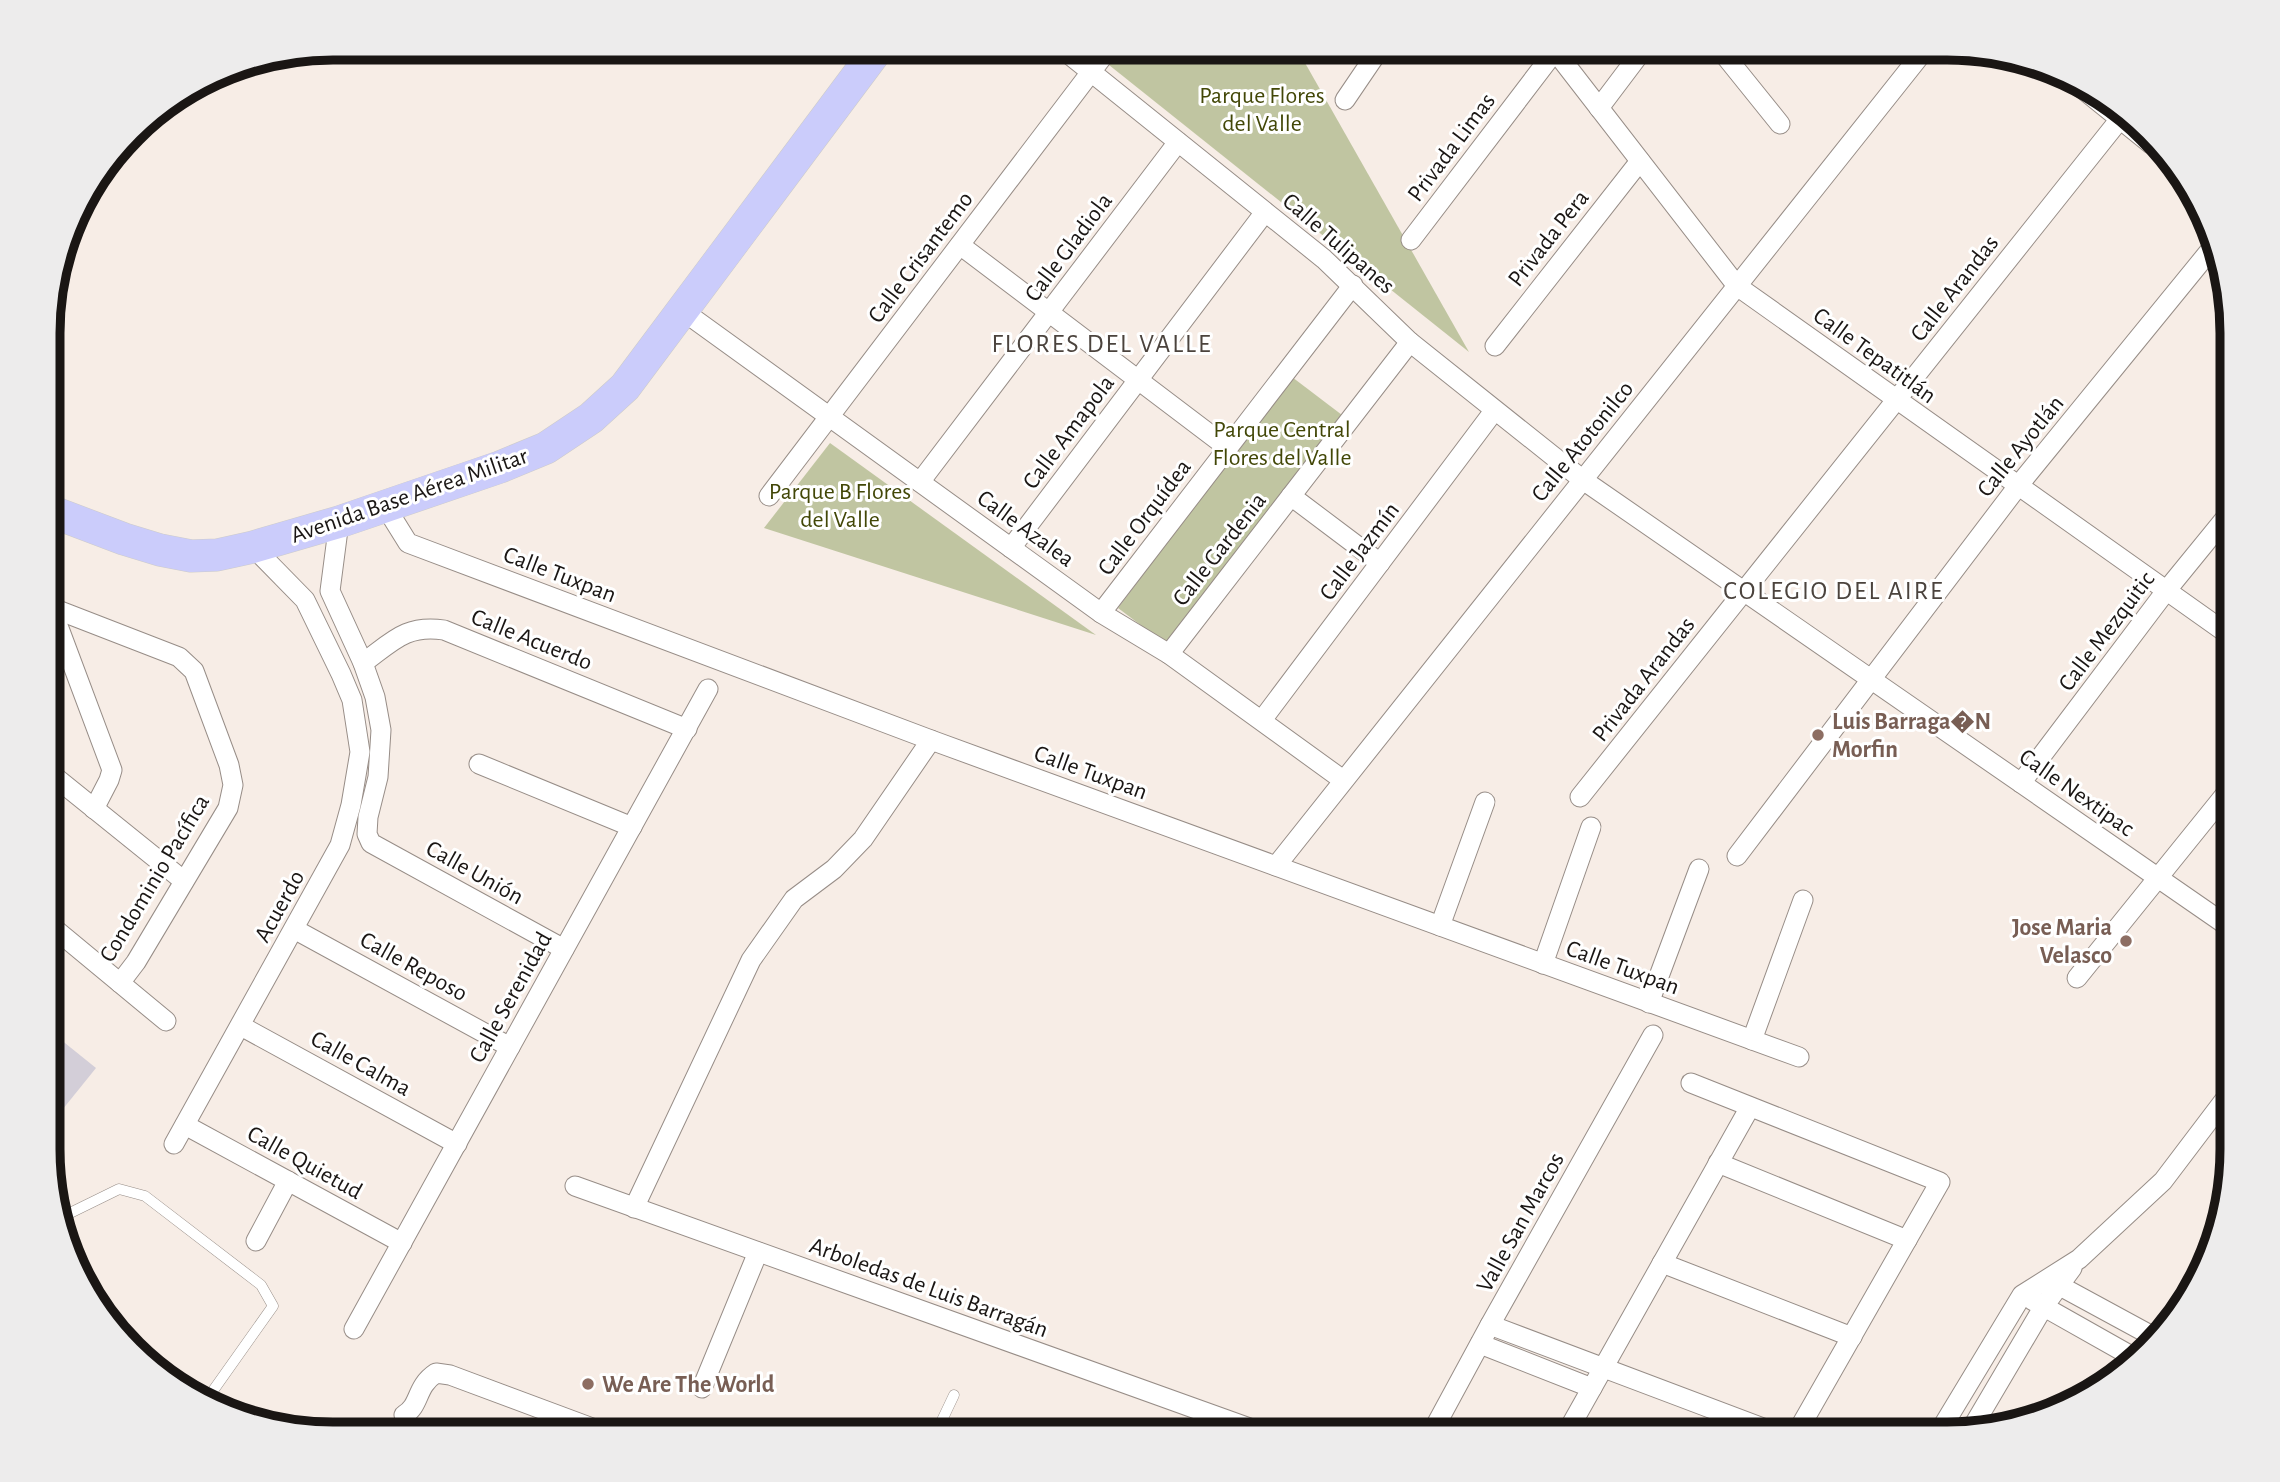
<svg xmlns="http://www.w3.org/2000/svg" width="2280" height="1482" viewBox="0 0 2280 1482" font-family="'Alegreya Sans',sans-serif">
<rect width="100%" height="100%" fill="#f7ede6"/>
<g fill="#c0c5a1">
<polygon points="1122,47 1296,47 1469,352 1109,65"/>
<polygon points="1292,377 1342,415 1167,645 1118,608"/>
<polygon points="830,443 1096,635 764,528"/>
</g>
<polygon fill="#d3ced8" points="50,1031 96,1068 50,1125"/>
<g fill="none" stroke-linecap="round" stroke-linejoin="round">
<g stroke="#978d87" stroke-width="11">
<g id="service">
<polyline points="61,1221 66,1215 119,1189 145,1196 261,1285 273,1306 205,1402"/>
<polyline points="935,1435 954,1395"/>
</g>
</g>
<g stroke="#978d87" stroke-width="21">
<g id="minor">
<polyline points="1060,47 1324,259 1410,342 1583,480 2232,929"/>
<polyline points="1552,47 1737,286 2232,637"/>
<polyline points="1718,47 1780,124"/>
<polyline points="2068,77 2151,144"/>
<polyline points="1345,100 1381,47"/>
<polyline points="1599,108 1645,47"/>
<polyline points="1411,240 1555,51"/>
<polyline points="960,245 1228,448"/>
<polyline points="683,311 1101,613 1169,654 1343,780"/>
<polyline points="1495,346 1640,161"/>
<polyline points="920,482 1178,142"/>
<polyline points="769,496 1110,47"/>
<polyline points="1291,496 1380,563"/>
<polyline points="385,506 408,543 931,740 1799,1057"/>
<polyline points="339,522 330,591 363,663 375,697 381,730 378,777 368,817 367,834 371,843 564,949"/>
<polyline points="1011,548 1265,212"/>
<polyline points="50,607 179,657 194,671 229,765 233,785 228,808 136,962 120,983"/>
<polyline points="51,607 112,770 109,780 94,809"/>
<polyline points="1101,613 1353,285"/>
<polyline points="1169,654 1410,342"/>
<path d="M363,663C392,642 406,624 444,630L687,729"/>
<polyline points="1262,720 1494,411"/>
<polyline points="479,764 632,827"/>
<polyline points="50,773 184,881"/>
<polyline points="2021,783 2166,591 2232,510"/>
<polyline points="1580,797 2124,114"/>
<polyline points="1737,856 2018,486 2212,248"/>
<polyline points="1276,866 1927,47"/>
<polyline points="50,925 166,1021"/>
<polyline points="1440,926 1485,802"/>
<polyline points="294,929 510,1047"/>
<polyline points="1543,964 1591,827"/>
<polyline points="2077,978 2232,786"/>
<polyline points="1649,1003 1699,869"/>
<polyline points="241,1026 457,1144"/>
<polyline points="1752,1040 1803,900"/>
<polyline points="1691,1083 1940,1182 1796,1434"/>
<polyline points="185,1125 402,1243"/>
<polyline points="174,1144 340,845 351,805 360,752 352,700 341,674 305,600 253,547"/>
<polyline points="1718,1163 1907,1240"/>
<polyline points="575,1186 1266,1434"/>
<polyline points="634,1208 751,960 794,899 834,869 863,839 931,740"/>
<polyline points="256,1241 288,1181"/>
<polyline points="1662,1263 1852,1337"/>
<polyline points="2049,1280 2154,1337"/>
<polyline points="2032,1300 2133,1357"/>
<polyline points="1490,1325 1779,1434"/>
<polyline points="354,1329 708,689"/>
<polyline points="1480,1344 1592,1388"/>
<polyline points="702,1388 758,1252"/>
<path d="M404,1415C421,1405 415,1387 436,1373L450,1375L611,1435"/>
<polyline points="1969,1433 2044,1306 2072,1268"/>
<polyline points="1431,1434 1490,1325 1653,1035"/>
<polyline points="1566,1434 1750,1107"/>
<polyline points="1938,1434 2022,1295 2079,1259 2163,1181 2232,1090"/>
</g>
</g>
<g stroke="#cdcccb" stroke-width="33">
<polyline id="primary" points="50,511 124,539 160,550 191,556 217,555 253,547 339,522 500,467 546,448 591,418 625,387 879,47"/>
</g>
<use href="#service" stroke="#fff" stroke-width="10"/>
<use href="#minor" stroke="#fff" stroke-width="19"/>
<use href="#primary" stroke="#cbccfb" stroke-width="32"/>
</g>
<g fill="#8d6e63" stroke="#fff" stroke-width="2.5">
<circle cx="1818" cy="735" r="7"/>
<circle cx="2126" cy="941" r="7"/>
<circle cx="588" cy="1384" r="7"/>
</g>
<g text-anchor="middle" stroke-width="6" stroke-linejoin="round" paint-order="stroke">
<g font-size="24" fill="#424707" stroke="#fff">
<text x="1262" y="103">Parque Flores<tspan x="1262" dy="28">del Valle</tspan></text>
<text x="1282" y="437">Parque Central<tspan x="1282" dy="28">Flores del Valle</tspan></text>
<text x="840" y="499">Parque B Flores<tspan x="840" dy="28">del Valle</tspan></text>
</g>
<g font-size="24" fill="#1a1614" stroke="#fff">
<text transform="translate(1451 147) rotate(-53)" y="8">Privada Limas</text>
<text transform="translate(1548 238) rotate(-52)" y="8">Privada Pera</text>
<text transform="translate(1339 243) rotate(41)" y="8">Calle Tulipanes</text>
<text transform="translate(1068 247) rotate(-53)" y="8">Calle Gladiola</text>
<text transform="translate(920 257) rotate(-53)" y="8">Calle Crisantemo</text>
<text transform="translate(1954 288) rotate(-52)" y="8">Calle Arandas</text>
<text transform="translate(1875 355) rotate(36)" y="8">Calle Tepatitlán</text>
<text transform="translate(1068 432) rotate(-53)" y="8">Calle Amapola</text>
<text transform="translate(1582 441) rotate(-51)" y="8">Calle Atotonilco</text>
<text transform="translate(2020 446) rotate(-51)" y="8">Calle Ayotlán</text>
<text transform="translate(409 495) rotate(-19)" y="8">Avenida Base Aérea Militar</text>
<text transform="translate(1144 517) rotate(-53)" y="8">Calle Orquídea</text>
<text transform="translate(1026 528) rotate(36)" y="8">Calle Azalea</text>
<text transform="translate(1219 549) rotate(-52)" y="8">Calle Gardenia</text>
<text transform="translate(1359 551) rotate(-53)" y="8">Calle Jazmín</text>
<text transform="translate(560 574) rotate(21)" y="8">Calle Tuxpan</text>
<text transform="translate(2106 631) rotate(-53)" y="8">Calle Mezquitic</text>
<text transform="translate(532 639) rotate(22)" y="8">Calle Acuerdo</text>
<text transform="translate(1643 679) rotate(-52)" y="8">Privada Arandas</text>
<text transform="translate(1091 772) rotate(20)" y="8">Calle Tuxpan</text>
<text transform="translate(2077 792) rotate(35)" y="8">Calle Nextipac</text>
<text transform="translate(475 872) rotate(29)" y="8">Calle Unión</text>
<text transform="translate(154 878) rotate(-59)" y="8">Condominio Pacífica</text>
<text transform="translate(279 906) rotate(-61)" y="8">Acuerdo</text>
<text transform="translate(414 966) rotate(29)" y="8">Calle Reposo</text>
<text transform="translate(1623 967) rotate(20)" y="8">Calle Tuxpan</text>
<text transform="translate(510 997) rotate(-61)" y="8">Calle Serenidad</text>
<text transform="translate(361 1063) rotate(29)" y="8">Calle Calma</text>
<text transform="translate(305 1162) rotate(29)" y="8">Calle Quietud</text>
<text transform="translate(1520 1222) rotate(-61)" y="8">Valle San Marcos</text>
<text transform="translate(929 1287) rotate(20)" y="8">Arboledas de Luis Barragán</text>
</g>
<g font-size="24" font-weight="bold" fill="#785e54" stroke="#fff" text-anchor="start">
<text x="1832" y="729">Luis Barraga�N<tspan x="1832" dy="28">Morfin</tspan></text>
<text x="2112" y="935" text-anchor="end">Jose Maria<tspan x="2112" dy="28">Velasco</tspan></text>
<text x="602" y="1392">We Are The World</text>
</g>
<g font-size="26" letter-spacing="2" fill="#4b433d" stroke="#fff">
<text x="1102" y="352">FLORES DEL VALLE</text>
<text x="1834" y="599">COLEGIO DEL AIRE</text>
</g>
</g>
<path d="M0 0H2280V1482H0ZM333 60H1947A273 273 0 0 1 2220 333V1149A273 273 0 0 1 1947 1422H333A273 273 0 0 1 60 1149V333A273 273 0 0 1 333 60Z" fill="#edecec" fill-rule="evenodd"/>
<path fill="none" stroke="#1a1614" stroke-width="9" d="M333 60H1947A273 273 0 0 1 2220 333V1149A273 273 0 0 1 1947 1422H333A273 273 0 0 1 60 1149V333A273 273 0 0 1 333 60Z"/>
</svg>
